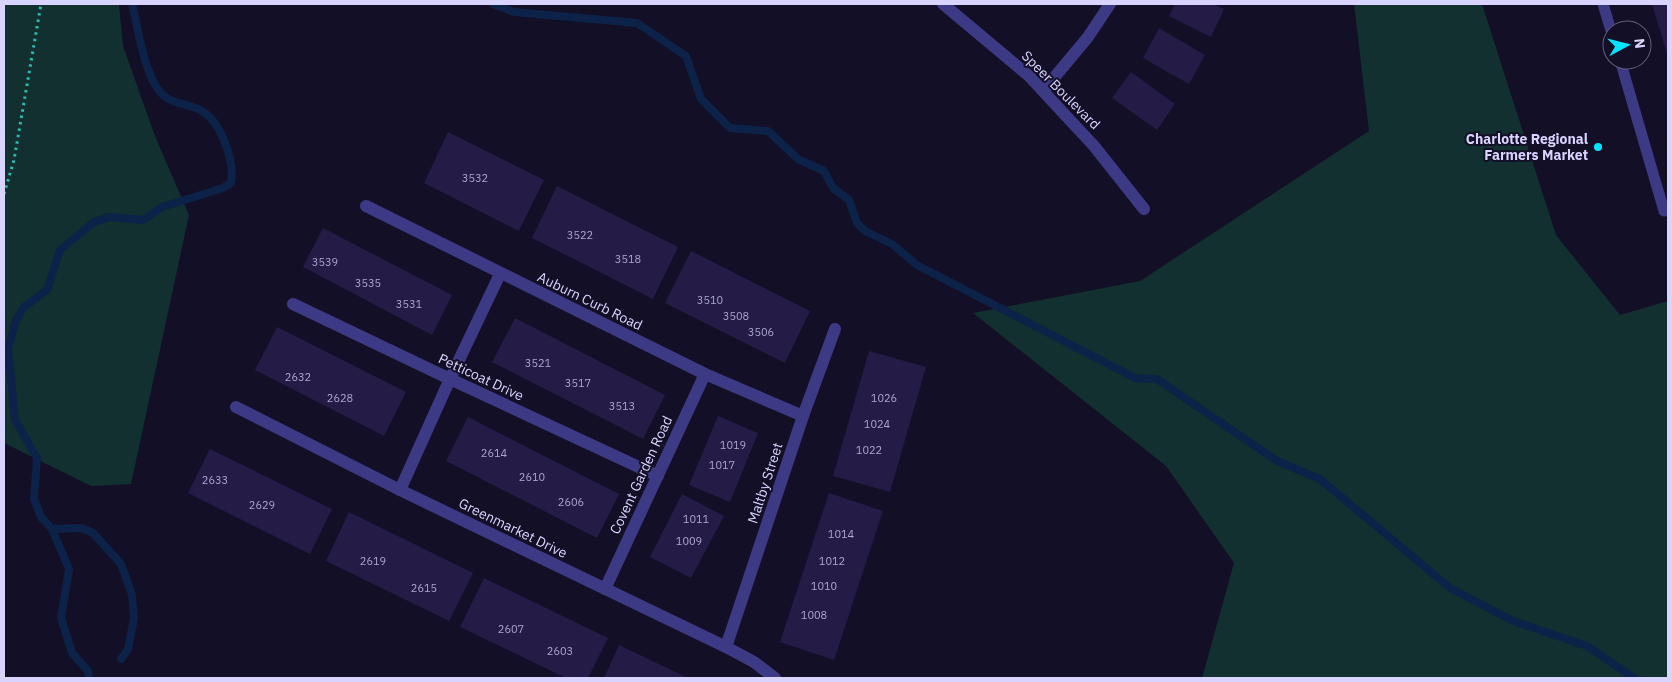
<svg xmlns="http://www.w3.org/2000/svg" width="1672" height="682" viewBox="0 0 1672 682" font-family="'IBM Plex Sans',sans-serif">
<rect width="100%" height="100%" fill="#130f26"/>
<g fill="#12302f">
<polygon points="4,4 119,4 123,46 155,136 189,215 131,484 91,486 4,443"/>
<polygon points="1354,4 1482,4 1556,235 1620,315 1668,301 1668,678 1202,678 1234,563 1166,466 973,313 1140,281 1369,131"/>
</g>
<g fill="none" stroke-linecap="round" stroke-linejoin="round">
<g stroke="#0c2248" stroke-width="8">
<polyline points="493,4 514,12 637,23 686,56 701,99 730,128 768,131 798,159 824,171 833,188 849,200 857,223 865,231 892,244 917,265 1135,378 1157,379 1277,461 1320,479 1450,588 1513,621 1587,646 1634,678"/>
<polyline points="52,529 82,528 93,533 121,564 132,595 134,618 128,649 121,659"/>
<path d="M89,678L88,671L72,653L61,618L69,569L52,529L41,517L34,499L37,458L15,420L8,349L16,320L24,307L47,290L60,250L94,222L109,217L143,220L162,207L223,188L231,183C235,162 221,122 202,111C188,103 171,105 160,92C144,73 138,28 132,4"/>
</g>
</g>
<g fill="#241b47">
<polygon points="1175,4 1213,4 1224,9 1211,37 1169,16"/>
<polygon points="1652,4 1668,4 1668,57"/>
<polygon points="1159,28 1205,55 1189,84 1143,58"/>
<polygon points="1131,72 1175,104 1157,130 1112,98"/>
<polygon points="448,132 544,180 519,231 424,183"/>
<polygon points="557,186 678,247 653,299 532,238"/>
<polygon points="323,228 452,295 432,335 303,267"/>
<polygon points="691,251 810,311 785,363 665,303"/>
<polygon points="515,318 665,395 643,439 492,362"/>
<polygon points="277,327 406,392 384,436 255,370"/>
<polygon points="869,351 926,367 890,492 833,476"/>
<polygon points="718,416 758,433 730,502 689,485"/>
<polygon points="468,417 619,494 597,538 446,461"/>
<polygon points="210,449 332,509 310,554 188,493"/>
<polygon points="829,493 883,511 834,660 780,642"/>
<polygon points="682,494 724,516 691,578 650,557"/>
<polygon points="349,512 473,573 449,621 326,561"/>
<polygon points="484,578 608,638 588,678 566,678 460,627"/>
<polygon points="619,645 688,678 604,678"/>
</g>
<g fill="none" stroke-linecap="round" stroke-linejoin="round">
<polyline stroke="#2fb8b0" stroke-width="3" stroke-dasharray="2.5 4" stroke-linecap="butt" points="4,194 14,160 41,4"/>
<g stroke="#3d3a85" stroke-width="11">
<polyline points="1603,4 1612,34"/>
<polyline points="1620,60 1664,211 1668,209"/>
</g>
<g stroke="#3d3a85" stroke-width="12">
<polyline points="943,4 1029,76 1094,146 1144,209"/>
<polyline points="1043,91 1088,37 1110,4"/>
<polyline points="366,206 705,374 803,416"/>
<polyline points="293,304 450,379 658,476"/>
<polyline points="236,407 400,490 726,647 754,662 775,678"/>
<polyline points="400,490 450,379 500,274"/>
<polyline points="605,589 705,374"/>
<polyline points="726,647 803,416 835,329"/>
</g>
</g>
<circle fill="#00e5ff" stroke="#130f26" stroke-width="2" cx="1598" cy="147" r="5"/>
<g text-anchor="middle" stroke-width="4" stroke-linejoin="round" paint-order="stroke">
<g font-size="11" fill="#aca6d1">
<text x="475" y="182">3532</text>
<text x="580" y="239">3522</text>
<text x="628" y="263">3518</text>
<text x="325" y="266">3539</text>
<text x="368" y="287">3535</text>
<text x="710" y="304">3510</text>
<text x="409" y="308">3531</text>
<text x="736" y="320">3508</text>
<text x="761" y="336">3506</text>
<text x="538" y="367">3521</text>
<text x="298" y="381">2632</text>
<text x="578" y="387">3517</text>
<text x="340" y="402">2628</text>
<text x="884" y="402">1026</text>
<text x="622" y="410">3513</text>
<text x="877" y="428">1024</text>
<text x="733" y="449">1019</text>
<text x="869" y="454">1022</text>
<text x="494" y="457">2614</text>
<text x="722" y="469">1017</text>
<text x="532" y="481">2610</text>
<text x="215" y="484">2633</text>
<text x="571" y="506">2606</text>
<text x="262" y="509">2629</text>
<text x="696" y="523">1011</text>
<text x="841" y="538">1014</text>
<text x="689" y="545">1009</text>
<text x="373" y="565">2619</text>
<text x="832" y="565">1012</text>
<text x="824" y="590">1010</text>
<text x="424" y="592">2615</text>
<text x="814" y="619">1008</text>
<text x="511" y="633">2607</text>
<text x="560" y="655">2603</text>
</g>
<g font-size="14" fill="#d9d4ff" stroke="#130f26">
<text transform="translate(1061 90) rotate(45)" y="5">Speer Boulevard</text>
<text transform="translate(590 301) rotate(26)" y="5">Auburn Curb Road</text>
<text transform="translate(481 377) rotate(25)" y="5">Petticoat Drive</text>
<text transform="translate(641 475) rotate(-65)" y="5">Covent Garden Road</text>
<text transform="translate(765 483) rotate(-72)" y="5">Maltby Street</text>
<text transform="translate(513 528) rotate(26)" y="5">Greenmarket Drive</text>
</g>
<g font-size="14" font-weight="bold" fill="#d9d4ff" stroke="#130f26" text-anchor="end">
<text x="1588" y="144">Charlotte Regional<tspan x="1588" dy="16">Farmers Market</tspan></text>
</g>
</g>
<rect width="1672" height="682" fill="none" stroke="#d9d4ff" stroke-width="10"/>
<g transform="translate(1627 45) rotate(83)"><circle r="24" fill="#130f26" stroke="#625e7d"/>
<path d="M0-4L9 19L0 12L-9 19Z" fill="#00e5ff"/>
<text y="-8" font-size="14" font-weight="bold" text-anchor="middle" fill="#d9d4ff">N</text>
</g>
</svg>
